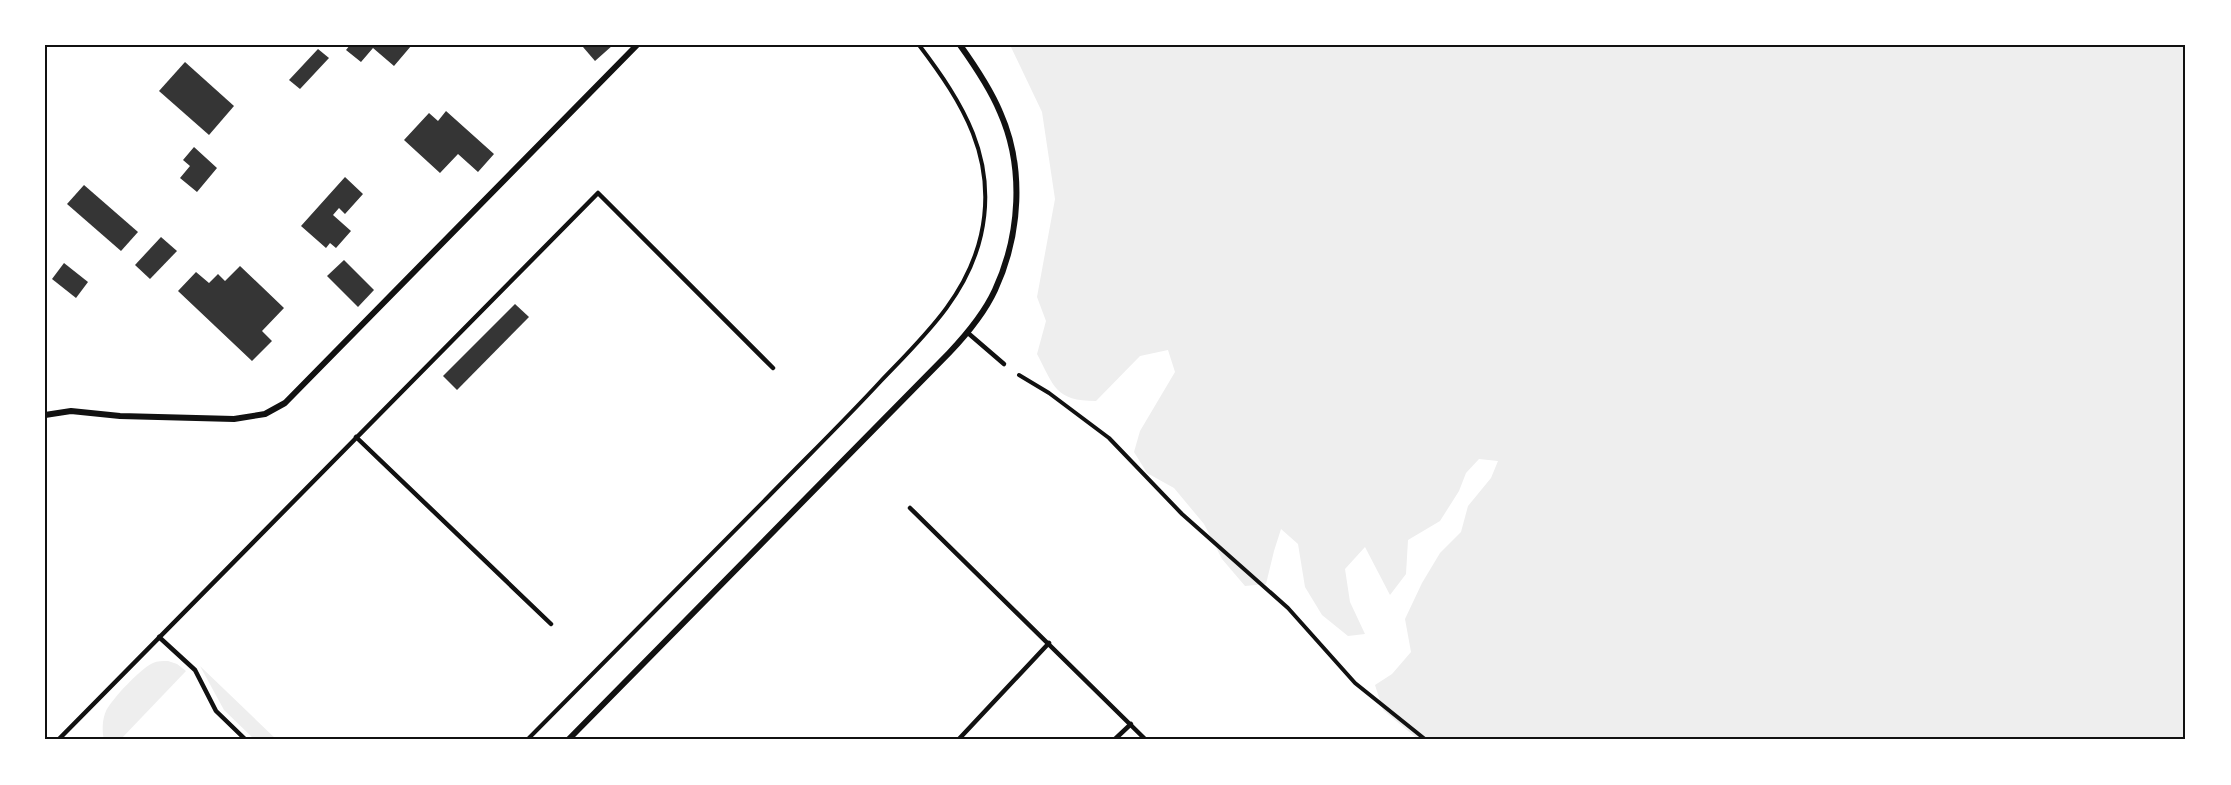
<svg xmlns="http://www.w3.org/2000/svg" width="2231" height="785" viewBox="0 0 2231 785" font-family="'DejaVu Sans',sans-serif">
<rect width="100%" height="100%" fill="#fff"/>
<g fill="#eee">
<path d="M1010,45H2186V740H1419L1383,710L1375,685L1392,674L1411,652L1405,619L1422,583L1440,553L1461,532L1468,506L1491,478L1498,461L1479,459L1466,473L1459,491L1440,521L1408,540L1406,574L1390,595L1365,547L1345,569L1350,602L1365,634L1348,636L1322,615L1305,587L1298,544L1281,529L1274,551L1266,584L1245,586L1222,559L1204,524L1174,488L1147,473L1134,452L1140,431L1175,372L1168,350L1140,356L1096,401C1055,401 1054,386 1037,354L1046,321L1037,297L1055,199L1042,112Z"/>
<path d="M168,661L177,664L186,671L120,740H104C102,731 102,720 106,711C112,699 141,668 153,663C157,661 163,661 168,661Z"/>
<polygon points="200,666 277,740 255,740 224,710"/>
</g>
<g fill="#353535">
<polygon points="350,45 410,45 411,46 394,66 373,48 361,62 346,50"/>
<polygon points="585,45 613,45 595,61 583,47"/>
<polygon points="318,49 329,58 300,89 289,80"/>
<polygon points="185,62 234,106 209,135 159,91"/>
<polygon points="446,111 494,154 478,172 458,154 440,173 404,140 429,113 438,121"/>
<polygon points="194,147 217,168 197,192 180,178 190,166 183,160"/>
<polygon points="345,177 363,194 345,214 339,208 333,215 351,231 336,248 330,243 326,248 301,226"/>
<polygon points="84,185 138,232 121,251 67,204"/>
<polygon points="161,237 177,251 150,279 135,265"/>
<polygon points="344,260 374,290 358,307 327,276"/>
<polygon points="64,263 88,282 76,298 52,279"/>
<polygon points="240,266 284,308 262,331 272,341 252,361 178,291 196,272 209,283 218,274 225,281"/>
<polygon points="515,304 529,317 457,390 443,376"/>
</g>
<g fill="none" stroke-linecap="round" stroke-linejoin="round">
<g stroke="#111" stroke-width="4">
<polyline points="1019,375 1049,393 1109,438 1182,514 1288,608 1355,683 1426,740"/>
<path d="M527,740C607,660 686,579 766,499C804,460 843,422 880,382C922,338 967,297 981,235C998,159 963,103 919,45"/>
</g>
<g stroke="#111" stroke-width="4.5">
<polyline points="968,333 1004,364"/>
<polyline points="356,437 551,624"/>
<polyline points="910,508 1146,740"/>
<polyline points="159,637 195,670 216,711 246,740"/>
<polyline points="58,740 598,193 773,368"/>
<polyline points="958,740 1049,643"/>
<polyline points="1114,740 1131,724"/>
</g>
<g stroke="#111" stroke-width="6">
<polyline points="45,415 71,411 120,416 234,419 265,414 285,403 637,45"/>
<path d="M568,740L949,353C967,334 984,314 995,290C1020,236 1025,168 1000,112C990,88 975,66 960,45"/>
</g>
</g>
<rect width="2231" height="785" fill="none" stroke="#ffffff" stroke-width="93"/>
<rect x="46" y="46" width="2138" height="692" fill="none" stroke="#111" stroke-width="2"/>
</svg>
